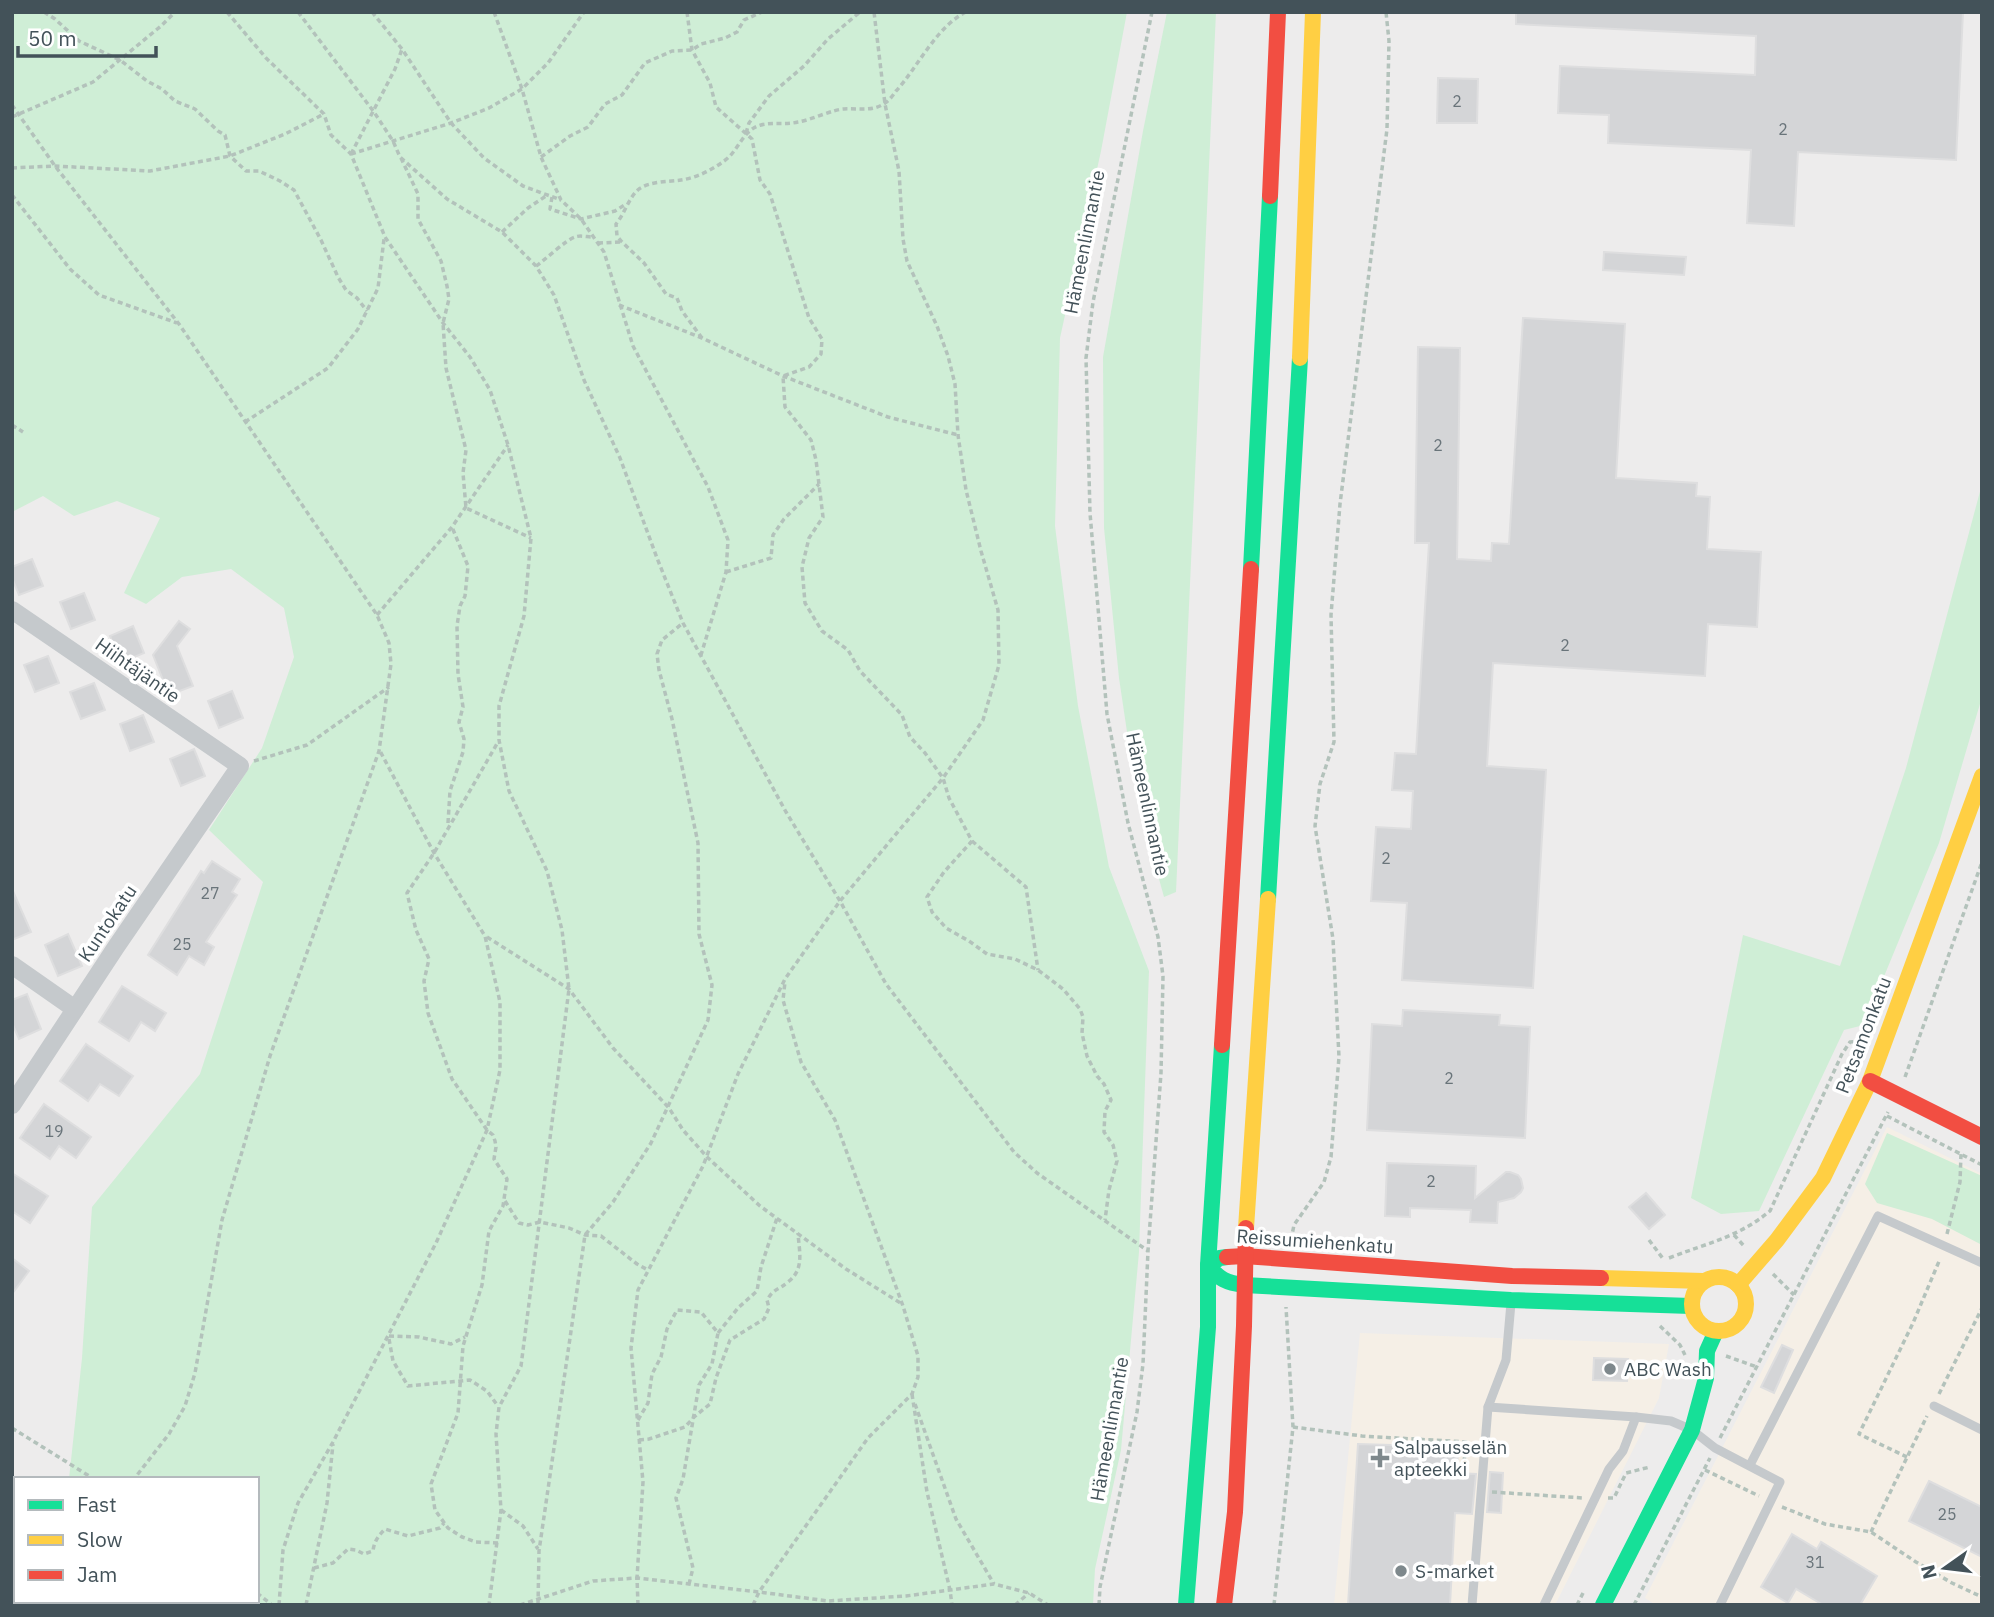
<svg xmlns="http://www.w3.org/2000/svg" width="1994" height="1617" viewBox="0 0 1994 1617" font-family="'IBM Plex Sans',sans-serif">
<rect width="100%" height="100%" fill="#edecec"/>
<g fill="#f5efe6">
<polygon points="1887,1127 1982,1174 1982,1605 1656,1605 1645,1598"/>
<polygon points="1360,1333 1669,1344 1659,1398 1555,1605 1334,1605"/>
</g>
<g fill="#cfeed6">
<polygon points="12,12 1127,12 1101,151 1060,338 1055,526 1078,706 1109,867 1149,971 1139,1252 1121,1450 1095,1569 1093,1605 32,1605 34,1601 257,1601 257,1479 69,1479 82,1358 92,1207 200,1074 263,882 209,830 262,748 294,657 284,608 231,569 182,577 146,604 124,593 160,518 117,501 74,516 43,496 12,512"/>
<polygon points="1167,12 1216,12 1176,892 1164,897 1137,799 1119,678 1104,528 1103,357 1143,131"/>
<polygon points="1982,484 1982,697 1939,843 1864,1025 1844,1030 1759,1211 1721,1214 1691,1198 1743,935 1840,966 1906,768"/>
<polygon points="1887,1133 1982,1176 1982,1245 1932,1219 1877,1203 1865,1184"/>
</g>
<g fill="#d4d5d7" stroke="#dededf" stroke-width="2">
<polygon points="1516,12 1963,12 1956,160 1798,152 1794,226 1747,223 1751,150 1608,143 1609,115 1558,113 1560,66 1755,75 1756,36 1516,24"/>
<polygon points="1438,78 1478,79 1477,123 1437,123"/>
<polygon points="1604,252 1686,257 1684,275 1603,270"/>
<polygon points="1523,318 1625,324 1616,478 1697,483 1696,496 1710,497 1707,549 1761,552 1757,627 1708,624 1705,676 1493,663 1487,766 1546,770 1533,988 1402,980 1407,903 1371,901 1376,827 1411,829 1413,791 1392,790 1395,753 1416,754 1429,543 1415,543 1418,347 1460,348 1457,559 1491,561 1492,543 1509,544"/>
<polygon points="32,559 43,586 19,595 12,578 12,567"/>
<polygon points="84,593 95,620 71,629 60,602"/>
<polygon points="179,621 190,629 177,646 193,686 169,695 153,655"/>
<polygon points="133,626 144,653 120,663 110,636"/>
<polygon points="48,656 59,683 35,692 24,665"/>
<polygon points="94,683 105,710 81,719 70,692"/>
<polygon points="232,691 243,718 219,728 208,701"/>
<polygon points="143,715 154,742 130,751 120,724"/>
<polygon points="194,749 205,776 181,786 170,759"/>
<polygon points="212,861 240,879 232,892 237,895 206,942 214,947 204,965 189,956 177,975 148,955 201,871 204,873"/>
<polygon points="12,889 31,932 12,940"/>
<polygon points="68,934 82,966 58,976 45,945"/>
<polygon points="122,986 166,1013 155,1031 141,1022 129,1041 99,1022"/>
<polygon points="27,994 41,1029 19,1039 12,1023 12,1000"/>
<polygon points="1403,1010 1500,1015 1499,1025 1530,1027 1525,1138 1367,1130 1372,1024 1402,1026"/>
<polygon points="86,1044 133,1076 119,1096 100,1084 88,1101 60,1081"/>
<polygon points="44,1104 91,1137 76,1158 59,1146 50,1159 20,1138"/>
<polygon points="1387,1163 1476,1166 1475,1198 1506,1172 1510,1172 1518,1175 1521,1179 1523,1188 1521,1192 1514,1198 1498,1202 1497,1223 1470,1222 1471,1210 1410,1208 1410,1217 1385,1216"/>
<polygon points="12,1173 48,1196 30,1223 12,1211"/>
<polygon points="1646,1193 1665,1215 1649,1229 1629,1207"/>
<polygon points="12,1258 29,1271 12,1294"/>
<polygon points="1782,1345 1793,1350 1774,1393 1761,1387"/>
<polygon points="1594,1358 1628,1359 1627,1381 1593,1380"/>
<polygon points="1358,1444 1458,1447 1457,1473 1476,1474 1472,1514 1455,1513 1450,1605 1348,1605"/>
<polygon points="1490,1472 1503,1473 1501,1513 1487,1512"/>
<polygon points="1929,1481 1982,1507 1982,1557 1909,1521"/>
<polygon points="1792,1534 1817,1549 1821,1542 1877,1576 1860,1605 1823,1605 1796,1589 1788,1603 1761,1587"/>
</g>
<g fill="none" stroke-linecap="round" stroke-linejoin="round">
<g stroke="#b3c2bb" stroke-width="3.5" stroke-dasharray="5 3.5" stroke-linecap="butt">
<polyline points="44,12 55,19 79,41 120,60 147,81 162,89 175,101 195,109 218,131 225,135 230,156 246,171 259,171 280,181 294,190 321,240 338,277 346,290 357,298 367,311"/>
<polyline points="227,12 266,58 324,114 331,135 351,154 385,237 443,323 470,357 490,390 508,445 531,538 524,616 499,706 499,740 509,791 547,871 562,930 569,989 521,1366 499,1407 496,1434 501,1510 489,1605"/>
<polyline points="298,12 374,112 393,141 400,157 447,199 502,232 536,266 554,295 584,380 620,458 657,558 683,623 786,812 840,901 886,984 1014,1152 1037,1173 1148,1251"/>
<polyline points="372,12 402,49 451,123 484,158 523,186 561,200"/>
<polyline points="494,12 522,89 541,157 561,200 581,219 604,252 633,346 708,487 728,540 726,572 701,655"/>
<polyline points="687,12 692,50 710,83 716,107 752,139 760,180 770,194 809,318 822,339 821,354 809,367 783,376 785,407 811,440 816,460 823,517 809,538 802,567 805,603 822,631 848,650 860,671 902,715 910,737 925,753 943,778 949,798 972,841 944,872 927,897 932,912 946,928 969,941 987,954 1015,959 1038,970 1063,989 1080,1009 1083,1017 1082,1033 1087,1056 1097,1076 1104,1084 1111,1100 1105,1111 1104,1132 1113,1145 1117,1161 1109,1190 1105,1220"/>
<polyline points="12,105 55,166 179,324 377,615 389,643 391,664 379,751 270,1056 222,1220 195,1373 185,1406 169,1434 134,1479"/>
<polyline points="12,117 93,82 161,26 175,12"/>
<polyline points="746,133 749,123 769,96 804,66 828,39 860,12"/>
<polyline points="351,154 451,123 489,108 522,89 548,63 584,12"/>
<polyline points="351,154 395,69 402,49"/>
<polyline points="541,157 570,136 588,127 605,104 622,95 645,63 672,51 692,50 701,44 725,38 737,32 744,20 762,12"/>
<polyline points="401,158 418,194 418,219 441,261 447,286 449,299 443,323 446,368 466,450 463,473 466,508 531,538"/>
<polyline points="12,168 55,166 150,171 230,156 285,134 324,114"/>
<polyline points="12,195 70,269 99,295 177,323"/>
<polyline points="552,197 550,209 581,219 615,211 626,204"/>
<polyline points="502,232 528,208 546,196"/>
<polyline points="598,243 622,242"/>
<path d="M536,266C545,260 567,239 575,237C580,235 587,237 593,237"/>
<polyline points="619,305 702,338 783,376 888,417 958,435"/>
<path d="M702,338L682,311L677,298L666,294L644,263L622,242L617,236L616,224C625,213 629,197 639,189C650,181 668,182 681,180C696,178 712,170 724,161C739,151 742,130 761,125C773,122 786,125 798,122C811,120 834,109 844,109C858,108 873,112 885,103C889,101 893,95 896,91C918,67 936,27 966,12"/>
<polyline points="245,422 328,368 358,329 378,288 384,239"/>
<polyline points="12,425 23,432"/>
<polyline points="726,572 771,558 773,535 784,519 819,484"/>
<polyline points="377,615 452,527 508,445"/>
<polyline points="254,761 307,745 389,687"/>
<polyline points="448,823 450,791 463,752 464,739 459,722 463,707 458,674 457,626 460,606 465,596 468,566 452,527"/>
<polyline points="972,841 1026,887 1038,970"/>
<polyline points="487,937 569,989 613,1048 669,1108 683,1130 707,1157 760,1206 846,1269 902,1304"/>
<polyline points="1905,1077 1982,862"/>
<polyline points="1887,1116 1982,1165"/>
<polyline points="505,1201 519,1223 528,1225 540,1222 569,1228 585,1235 601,1236 637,1264 648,1270"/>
<polyline points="1947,1234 1960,1182 1961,1154"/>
<polyline points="1734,1235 1745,1247"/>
<polyline points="1291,1240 1294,1225 1324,1182 1331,1157 1339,1057 1333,939 1315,826 1320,784 1334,742 1331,615 1340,504 1387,129 1389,41 1386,12"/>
<polyline points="1649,1240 1664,1260"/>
<path d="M1669,1258C1707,1243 1737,1238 1770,1211L1842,1054L1850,1042L1861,1041"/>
<polyline points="1773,1274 1794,1295"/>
<polyline points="1660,1326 1680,1345 1685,1355"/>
<polyline points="718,1333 738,1308 757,1291 761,1267 777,1218"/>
<polyline points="389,1336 419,1337 451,1344 465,1337"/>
<polyline points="389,1339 393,1361 408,1386 470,1380 487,1391 498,1406"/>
<polyline points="1726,1356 1757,1367"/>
<polyline points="912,1394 927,1492 950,1590 952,1605"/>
<polyline points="1939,1394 1982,1308"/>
<polyline points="915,1404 956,1519 994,1584"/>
<polyline points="638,1420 648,1403 652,1374 661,1357 667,1329 677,1310 701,1312 718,1333 712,1364 699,1385 683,1479 676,1498 693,1568 689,1584"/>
<polyline points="1293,1427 1362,1436 1466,1442 1463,1474"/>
<polyline points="12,1428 94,1479"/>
<polyline points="1720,1438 1888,1112"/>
<path d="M639,1440L649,1439L685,1427L694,1417L710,1404L716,1378L730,1340L764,1319L769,1308L767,1300C774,1288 779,1290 788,1282C805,1269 799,1251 798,1233"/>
<polyline points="1907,1457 1859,1434 1913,1323 1940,1259"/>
<polyline points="1705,1470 1759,1496"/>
<polyline points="1492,1492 1583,1498"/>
<polyline points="1608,1498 1614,1498 1626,1473 1650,1467"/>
<polyline points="1782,1507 1825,1524 1871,1532 1916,1562 1952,1583 1982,1597"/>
<polyline points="501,1510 523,1526 538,1549"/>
<polyline points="1871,1532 1927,1416"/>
<polyline points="498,1543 476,1542 462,1537 448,1528 435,1510 431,1484 458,1413 463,1346 482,1285 489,1231 503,1206 507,1179 494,1159 496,1147 495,1141 493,1135 487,1130 452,1079 428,1013 424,981 429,959 416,930 407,893 434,853 498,742"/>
<path d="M314,1568L333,1563L348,1549L356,1550L364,1554L373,1551C374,1542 378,1536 385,1529L408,1536L440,1528L444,1523"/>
<polyline points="257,1593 272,1605"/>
<polyline points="129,1601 136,1605"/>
<polyline points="60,1605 61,1601"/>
<polyline points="279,1605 283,1550 298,1503 333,1442 436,1243 487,1130 500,1070 500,1002 485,936 434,853 380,751"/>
<polyline points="306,1605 327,1503 333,1444"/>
<polyline points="520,1605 593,1581 637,1578 759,1592 828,1601 906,1596 994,1584 1029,1593 1048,1605"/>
<polyline points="538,1605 539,1551 585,1235 613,1202 651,1143 708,1020 712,985 699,934 698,843 672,719 659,670 657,654 662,640 683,623"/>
<polyline points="638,1605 637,1578 643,1482 631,1348 638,1290 703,1166 738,1074 785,979 840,901 943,778 983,720 999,665 998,610 981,551 966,490 958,435 955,384 948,356 937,326 907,261 903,239 899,171 885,104 874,12"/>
<polyline points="753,1605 759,1592 868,1438 912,1394 918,1377 918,1356 903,1306 835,1120 801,1062 783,1000 785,982"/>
<polyline points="1015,1605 1029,1593"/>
<polyline points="1099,1605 1100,1587 1137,1412 1143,1364 1148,1251 1161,1073 1163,976 1158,937 1128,823 1107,714 1090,513 1086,358 1093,302 1152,12"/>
<polyline points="1274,1605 1293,1427 1286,1307"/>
<polyline points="1577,1605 1584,1591"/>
<polyline points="1634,1605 1710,1458"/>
</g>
<g stroke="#c5c9cc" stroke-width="9">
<polyline points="1934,1406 1982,1430"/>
<polyline points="1488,1407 1636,1417 1671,1421 1692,1430 1715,1448 1780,1482 1720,1605"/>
<polyline points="1750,1465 1878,1216 1982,1263"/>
<polyline points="1472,1605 1488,1407 1506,1360 1511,1303"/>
<polyline points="1544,1605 1609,1469 1623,1451 1636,1417"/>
</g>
<g stroke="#c5c9cc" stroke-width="18">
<polyline points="12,610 240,766 116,947 12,1105"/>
<polyline points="12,965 75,1009"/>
</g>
<g stroke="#16e098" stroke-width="16">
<polyline points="1251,569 1270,196"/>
<polyline points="1268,899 1300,358"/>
<path d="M1227,1257L1220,1258L1208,1265C1218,1279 1227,1283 1244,1285L1511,1300L1691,1306"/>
<polyline points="1186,1605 1208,1327 1208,1265 1222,1045"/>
<polyline points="1603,1605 1692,1430 1706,1378 1707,1351 1716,1331"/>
</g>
<g stroke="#ffcf43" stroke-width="16">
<polyline points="1300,358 1313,12"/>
<polyline points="1246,1228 1268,899"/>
<circle cx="1719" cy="1304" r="27"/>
<polyline points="1601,1278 1703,1281"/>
<polyline points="1738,1285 1777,1240 1823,1178 1870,1081 1982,776"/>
</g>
<g stroke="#f24e42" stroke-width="16">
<polyline points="1270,196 1278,12"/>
<polyline points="1222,1045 1251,569"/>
<polyline points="1870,1081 1982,1137"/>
<polyline points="1227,1257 1244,1256 1512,1276 1601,1278"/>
<polyline points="1224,1605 1235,1512 1244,1326 1246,1228"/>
</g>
</g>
<g fill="#7e888c" stroke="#fff" stroke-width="2.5">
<circle cx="1610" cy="1369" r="7"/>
<path d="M1376.5 1447.5h7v7h7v7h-7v7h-7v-7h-7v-7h7z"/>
<circle cx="1401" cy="1571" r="7"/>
</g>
<g text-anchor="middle" stroke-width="7" stroke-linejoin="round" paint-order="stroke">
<g font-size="16" fill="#69747a">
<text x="1457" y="107">2</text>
<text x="1783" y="135">2</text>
<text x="1438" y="451">2</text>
<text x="1565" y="651">2</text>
<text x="1386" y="864">2</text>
<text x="210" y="899">27</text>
<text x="182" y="950">25</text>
<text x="1449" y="1084">2</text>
<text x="54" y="1137">19</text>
<text x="1431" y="1187">2</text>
<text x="1947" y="1520">25</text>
<text x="1815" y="1568">31</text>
</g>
<g font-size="19" fill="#435259" stroke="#fff">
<text transform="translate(1084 242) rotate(-79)" y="7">Hämeenlinnantie</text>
<text transform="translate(138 670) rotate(35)" y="7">Hiihtäjäntie</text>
<text transform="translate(1148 804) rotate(78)" y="7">Hämeenlinnantie</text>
<text transform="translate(107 923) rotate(-56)" y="7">Kuntokatu</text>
<text transform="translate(1863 1035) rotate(-69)" y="7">Petsamonkatu</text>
<text transform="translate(1315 1241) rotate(4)" y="7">Reissumiehenkatu</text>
<text transform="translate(1109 1429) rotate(-80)" y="7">Hämeenlinnantie</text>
</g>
<g font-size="19" fill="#435259" stroke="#fff" text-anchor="start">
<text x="1624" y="1376">ABC Wash</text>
<text x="1394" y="1454">Salpausselän<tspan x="1394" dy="22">apteekki</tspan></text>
<text x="1415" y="1578">S-market</text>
</g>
</g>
<rect width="1994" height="1617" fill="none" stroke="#435259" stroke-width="28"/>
<rect x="14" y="1477" width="245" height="126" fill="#ffffff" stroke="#b4babd" stroke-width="2"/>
<rect x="28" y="1500" width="35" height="10" fill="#16e098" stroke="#b4babd" stroke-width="2"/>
<text x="77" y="1512" font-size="21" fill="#435259">Fast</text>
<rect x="28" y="1535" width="35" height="10" fill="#ffcf43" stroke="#b4babd" stroke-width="2"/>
<text x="77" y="1547" font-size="21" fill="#435259">Slow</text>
<rect x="28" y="1570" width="35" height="10" fill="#f24e42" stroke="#b4babd" stroke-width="2"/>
<text x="77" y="1582" font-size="21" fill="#435259">Jam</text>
<g transform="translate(1945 1568) rotate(256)" stroke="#ffffff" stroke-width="5" paint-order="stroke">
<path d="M0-5L12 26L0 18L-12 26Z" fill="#435259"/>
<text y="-10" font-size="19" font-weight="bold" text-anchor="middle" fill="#435259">N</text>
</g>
<path d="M18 46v10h138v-10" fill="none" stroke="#435259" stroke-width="3.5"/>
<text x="28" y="46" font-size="21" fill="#435259" stroke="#ffffff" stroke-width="5" paint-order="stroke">50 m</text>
</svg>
